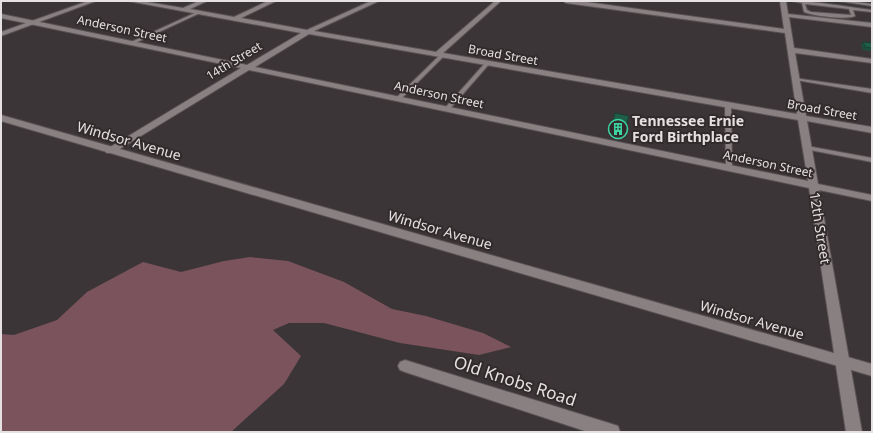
<svg xmlns="http://www.w3.org/2000/svg" width="873" height="433" viewBox="0 0 873 433" font-family="'Noto Sans',sans-serif">
<rect width="100%" height="100%" fill="#3c3537"/>
<polygon fill="#7a535d" points="250,257 288,261 344,282 392,309 426,316 483,333 511,347 479,355 400,343 324,323 289,323 273,330 301,356 284,384 231,432 1,432 1,334 14,335 57,320 87,292 143,262 181,272 224,261"/>
<g fill="none" stroke-linecap="round" stroke-linejoin="round">
<g stroke="#595355" stroke-width="2">
<g id="service">
<path d="M791,1C818,1 845,7 872,10V12L853,10L855,16C847,20 813,16 804,12L802,3ZM805,4L849,9L851,15L811,12L807,10Z"/>
<polygon points="838,1 849,1 872,4 872,6"/>
<polygon points="197,12 200,13 133,44 129,43"/>
<polygon points="441,54 445,55 400,100 396,100 396,98"/>
<polygon points="486,62 490,63 449,110 445,110 445,108"/>
<polygon points="794,78 872,89 872,93 796,80 794,80"/>
<polygon points="728,103 731,105 732,168 729,170 726,168 725,105"/>
<polygon points="807,146 872,158 872,162 805,149 805,147"/>
</g>
</g>
<g stroke="#595355" stroke-width="2">
<g id="minor">
<path d="M128,1H141L183,8L199,1H207L190,9L234,17L268,1H276L241,18L307,30L371,1H379L314,31L436,52L495,1H501L443,53L797,114L785,33L566,3L563,1H579L784,29L780,1H786L788,14L872,23V27L789,17L794,48L872,59V63L795,53L806,116L872,127V133L807,121L818,184L872,195V201L819,190L862,432H846L809,188L249,70L113,153H107L105,151L107,149L241,68L1,18V14L247,65L301,33ZM309,34L798,120L808,181L255,67Z"/>
<polygon points="405,360 612,424 618,426 620,432 588,432 405,372 400,370 398,366 400,362"/>
</g>
</g>
<g stroke="#595355" stroke-width="2">
<g id="tertiary">
<polygon points="88,1 96,1 1,36 1,32"/>
<polygon points="1,115 872,364 872,376 1,121"/>
</g>
</g>
<use href="#service" fill="#898082" fill-rule="evenodd"/>
<use href="#minor" fill="#898082" fill-rule="evenodd"/>
<use href="#tertiary" fill="#898082" fill-rule="evenodd"/>
</g>
<g fill="#1c503e">
<polygon points="863,42 872,43 872,51 863,50 861,45"/>
<polygon points="629,116 623,137 609,134 611,127"/>
</g>
<g fill="#205d48" stroke="#164132">
<polygon points="863,42 872,43 872,48 865,47"/>
<polygon points="615,113 629,116 625,130 611,127"/>
</g>
<defs>
<g id="building-ring" transform="scale(1)"><circle r="9.5" fill="#322b2c" stroke="#3dd4a3" stroke-width="1.5"/><path d="M-4-6H4V6H1V3H-1V6H-4ZM-2.5-4.3h1.7v1.8h-1.7ZM.8-4.3h1.7v1.8H.8ZM-2.5-1h1.7V.8h-1.7ZM.8-1h1.7V.8H.8Z" fill="#3dd4a3"/></g>
</defs>
<g fill-rule="evenodd">
<use href="#building-ring" x="618" y="129"/>
</g>
<g text-anchor="middle" stroke-width="4" stroke-linejoin="round" paint-order="stroke">
<g font-size="12" fill="#e5e0e1" stroke="#322b2c">
<text transform="translate(122 29) rotate(12)" y="4">Anderson Street</text>
<text transform="translate(503 55) rotate(10)" y="4">Broad Street</text>
<text transform="translate(234 61) rotate(-31)" y="4">14th Street</text>
<text transform="translate(439 95) rotate(12)" y="4">Anderson Street</text>
<text transform="translate(822 110) rotate(10)" y="4">Broad Street</text>
<text transform="translate(768 164) rotate(12)" y="4">Anderson Street</text>
</g>
<g font-size="14" font-weight="bold" fill="#e5e0e1" stroke="#322b2c" text-anchor="start">
<text x="632" y="126">Tennessee Ernie<tspan x="632" dy="16">Ford Birthplace</tspan></text>
</g>
<g font-size="14" fill="#e5e0e1" stroke="#322b2c">
<text transform="translate(129 141) rotate(16)" y="5">Windsor Avenue</text>
<text transform="translate(820 228) rotate(81)" y="5">12th Street</text>
<text transform="translate(440 230) rotate(16)" y="5">Windsor Avenue</text>
<text transform="translate(752 320) rotate(16)" y="5">Windsor Avenue</text>
</g>
<g font-size="17" fill="#e5e0e1" stroke="#322b2c">
<text transform="translate(515 381) rotate(18)" y="6">Old Knobs Road</text>
</g>
</g>
<rect width="873" height="433" fill="none" stroke="#e5e0e1" stroke-width="4"/>
</svg>
